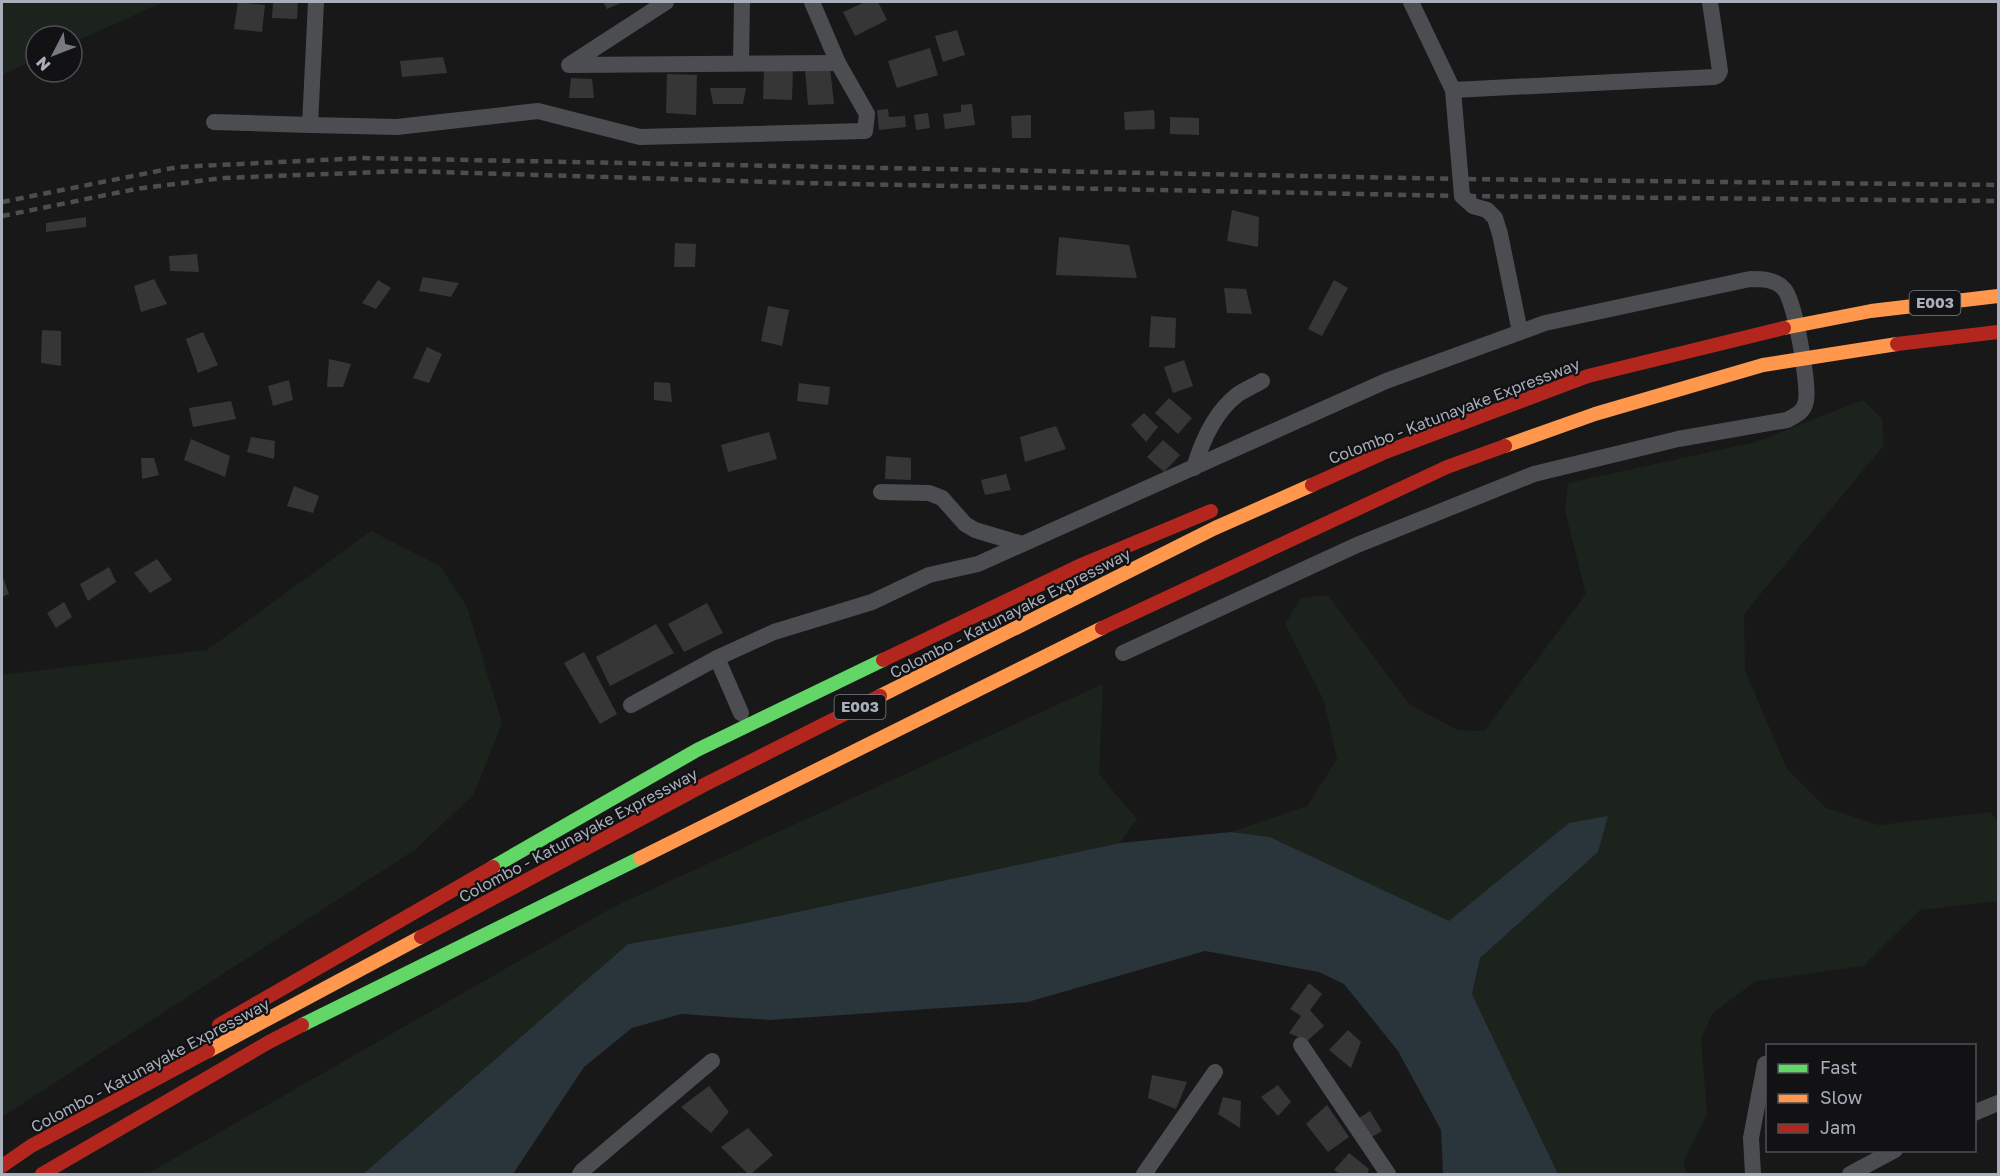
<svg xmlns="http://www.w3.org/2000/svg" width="2000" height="1176" viewBox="0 0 2000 1176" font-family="'Golos Text',sans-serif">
<rect width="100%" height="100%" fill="#181818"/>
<g fill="#1b231c">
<polygon points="2,2 164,2 72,43 72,36 36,36 36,59 2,75"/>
<polygon points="1863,400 1882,419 1884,445 1744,614 1745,670 1787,769 1826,808 1879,825 1990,812 1998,821 1998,901 1920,910 1863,966 1756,981 1713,1013 1701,1038 1707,1114 1683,1162 1687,1174 1558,1174 1472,994 1480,958 1598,852 1569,823 1449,922 1270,837 1231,832 1307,806 1337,759 1324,701 1285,624 1301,598 1328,595 1410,705 1458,730 1484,731 1586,594 1565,510 1568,483 1756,442"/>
<polygon points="371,531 440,566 467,607 502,723 474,794 416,849 2,1117 2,675 207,650"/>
<polygon points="1103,684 1099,774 1137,819 1120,843 736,925 628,944 363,1174 147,1174 615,906"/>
</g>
<polygon fill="#29343b" points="1608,816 1598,852 1480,958 1472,994 1558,1174 1443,1174 1441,1130 1398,1051 1344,984 1319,972 1205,951 1028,1002 770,1020 681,1014 632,1028 584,1067 513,1174 363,1174 628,944 736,925 1120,843 1231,832 1270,837 1449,921 1569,823"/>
<g fill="#363637">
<polygon points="238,2 265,5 262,32 234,29"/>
<polygon points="273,2 298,2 297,19 272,18"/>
<polygon points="603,2 623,2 607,9"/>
<polygon points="865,2 878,2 887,20 855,36 843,12"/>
<polygon points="957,30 965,55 943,62 935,36"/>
<polygon points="930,48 938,75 897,88 888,61"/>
<polygon points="443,57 447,73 402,77 400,61"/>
<polygon points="764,68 793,69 792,100 763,99"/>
<polygon points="830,68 834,104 808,105 805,69"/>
<polygon points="667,74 697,75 696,115 666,113"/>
<polygon points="571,78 592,79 594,98 569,98"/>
<polygon points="710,88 746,88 743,104 713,104"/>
<polygon points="972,104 975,125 945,129 943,114 961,112 961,105"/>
<polygon points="888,109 889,117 905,116 906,127 879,130 877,110"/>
<polygon points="1154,110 1155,129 1125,130 1124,112"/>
<polygon points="928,113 930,128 916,130 914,115"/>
<polygon points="1031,115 1031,138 1012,138 1011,116"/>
<polygon points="1170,117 1199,118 1199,135 1170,134"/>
<polygon points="1232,210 1259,217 1258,247 1227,241"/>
<polygon points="86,217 86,227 46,232 46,223"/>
<polygon points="1059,237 1129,245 1137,278 1056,275"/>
<polygon points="675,243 696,244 695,267 674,267"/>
<polygon points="197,254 199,272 170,271 169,256"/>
<polygon points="423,277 459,283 451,297 419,291"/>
<polygon points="154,279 167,304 141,312 134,286"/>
<polygon points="378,280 391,288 376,309 362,303"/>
<polygon points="1334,280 1348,288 1322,336 1308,329"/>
<polygon points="1224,288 1246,289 1252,314 1227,313"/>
<polygon points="768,306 789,310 782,346 761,341"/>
<polygon points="1151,316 1176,318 1175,348 1149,347"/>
<polygon points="42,330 61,331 61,366 41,363"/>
<polygon points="203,332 218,365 198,373 186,339"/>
<polygon points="427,347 442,354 429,383 413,378"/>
<polygon points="329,359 351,364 343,387 327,387"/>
<polygon points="1184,360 1193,386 1173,393 1164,367"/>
<polygon points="289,380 293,400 273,406 268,386"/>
<polygon points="654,382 670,383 672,402 654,400"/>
<polygon points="799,383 830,387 828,405 797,401"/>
<polygon points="1169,398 1192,418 1178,434 1155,413"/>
<polygon points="231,401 236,419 193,427 189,408"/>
<polygon points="1144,413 1158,427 1146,442 1131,425"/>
<polygon points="1056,426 1066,449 1025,462 1020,437"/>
<polygon points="769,432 777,459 728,472 721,445"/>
<polygon points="251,437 275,441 274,459 247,452"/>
<polygon points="191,439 230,456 225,477 184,460"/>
<polygon points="1163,440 1180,455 1164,472 1147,457"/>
<polygon points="886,456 911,458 911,480 885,479"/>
<polygon points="141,458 154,458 159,475 142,479"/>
<polygon points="1006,474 1011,490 985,495 981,480"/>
<polygon points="294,486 319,496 313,513 287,506"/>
<polygon points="157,559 172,580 150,593 134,573"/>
<polygon points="109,567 116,582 88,601 80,584"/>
<polygon points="2,575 9,594 2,597"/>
<polygon points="64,602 72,617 56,628 47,613"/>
<polygon points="707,603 723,633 684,652 668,624"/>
<polygon points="656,624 674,653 610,686 596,657"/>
<polygon points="584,652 617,714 600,724 564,663"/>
<polygon points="1309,983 1322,994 1310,1010 1324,1026 1307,1041 1289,1033 1301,1016 1290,1009"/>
<polygon points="1348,1030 1361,1042 1351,1068 1329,1050"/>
<polygon points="1152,1075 1187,1082 1176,1109 1148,1098"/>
<polygon points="1278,1085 1291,1102 1278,1116 1261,1097"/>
<polygon points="709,1086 729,1112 711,1133 681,1107"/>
<polygon points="1223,1097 1241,1101 1240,1128 1218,1114"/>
<polygon points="1327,1105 1349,1137 1328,1152 1306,1124"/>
<polygon points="1370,1111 1382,1131 1370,1138 1359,1118"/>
<polygon points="748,1128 773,1155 751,1174 748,1174 721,1147"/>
<polygon points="1349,1153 1369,1169 1367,1174 1340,1174 1334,1170"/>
</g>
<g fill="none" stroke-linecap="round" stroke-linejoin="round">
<g stroke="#4b4d51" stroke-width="16">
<polyline points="666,2 569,65 838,63"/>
<polyline points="1411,2 1453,90 1462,196 1473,206 1487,210 1495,218 1500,234 1520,332"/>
<polyline points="741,62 742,2"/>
<polyline points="1453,90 1714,77 1718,75 1720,71 1710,2"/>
<polyline points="214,122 310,125 316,2"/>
<polyline points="310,125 397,127 538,111 640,137 865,131 867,114 838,63 812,2"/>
<path d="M1194,468C1202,441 1214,413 1237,395C1244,390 1254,386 1262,381"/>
<polyline points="881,492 929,493 942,498 965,524 975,530 1022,544"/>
<polyline points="717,658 741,713"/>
<path d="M631,705L717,658L774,632L872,602L929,575L978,564L1386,381L1545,323L1750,279C1762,279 1775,279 1784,289C1795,300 1809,385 1806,401C1804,412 1796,415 1787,420L1678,439L1534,474L1357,545L1123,653"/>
<polyline points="1301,1045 1388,1174"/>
<polyline points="1974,1113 1998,1103"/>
<polyline points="580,1174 583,1170 712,1061"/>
<polyline points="1144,1174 1215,1072"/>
<polyline points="1753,1174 1751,1138 1765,1064"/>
<polyline points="1850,1174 1895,1150"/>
</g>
<g stroke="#63d668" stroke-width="14">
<polyline points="493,867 697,750 883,660"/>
<polyline points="302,1025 640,858"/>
</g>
<g stroke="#ff974d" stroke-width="14">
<polyline points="1784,328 1871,311 1998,296"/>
<polyline points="1505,446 1595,414 1763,365 1897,344"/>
<polyline points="880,696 1215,528 1312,485"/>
<polyline points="640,858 1102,628"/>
<polyline points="208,1051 421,937"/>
</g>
<g stroke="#b3261e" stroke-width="14">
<polyline points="1897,344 1998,332"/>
<polyline points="1312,485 1383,453 1588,376 1784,328"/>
<polyline points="1102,628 1447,467 1505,446"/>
<polyline points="883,660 1079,566 1211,511"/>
<polyline points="421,937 702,786 880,696"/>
<polyline points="219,1025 493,867"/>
<polyline points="2,1166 31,1146 208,1051"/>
<polyline points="42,1174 269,1042 302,1025"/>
</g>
<g stroke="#4c4d50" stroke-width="4.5" stroke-dasharray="8 6" stroke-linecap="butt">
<polyline points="2,202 178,167 363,158 1462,179 1998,185"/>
<polyline points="2,216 136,189 222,178 406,171 803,183 1462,196 1998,201"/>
</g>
</g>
<g text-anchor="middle" stroke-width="4.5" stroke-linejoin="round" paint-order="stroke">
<g fill="#121214" stroke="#7b7f88" stroke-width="1.5">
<rect x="1909.5" y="291" width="51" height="24" rx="4.5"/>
<rect x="834.5" y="695" width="51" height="24" rx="4.5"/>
</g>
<g font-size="15" font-weight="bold" fill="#a8aeba">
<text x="1935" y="308">E003</text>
<text x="860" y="712">E003</text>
</g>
<g font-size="16" fill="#a8aeba" stroke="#121214">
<text transform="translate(1454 411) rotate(-21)" y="6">Colombo - Katunayake Expressway</text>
<text transform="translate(1010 613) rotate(-27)" y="6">Colombo - Katunayake Expressway</text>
<text transform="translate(578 835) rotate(-28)" y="6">Colombo - Katunayake Expressway</text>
<text transform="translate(150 1065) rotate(-28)" y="6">Colombo - Katunayake Expressway</text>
</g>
</g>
<rect width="2000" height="1176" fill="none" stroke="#a8aeba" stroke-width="6"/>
<rect x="1766" y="1044" width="210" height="108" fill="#121214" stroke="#4e5056" stroke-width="1.5"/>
<rect x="1778" y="1064" width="30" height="9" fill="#63d668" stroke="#4e5056" stroke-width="1.5"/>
<text x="1820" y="1074" font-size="18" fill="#a8aeba">Fast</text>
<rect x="1778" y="1094" width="30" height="9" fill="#ff974d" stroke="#4e5056" stroke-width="1.5"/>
<text x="1820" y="1104" font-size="18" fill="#a8aeba">Slow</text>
<rect x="1778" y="1124" width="30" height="9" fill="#b3261e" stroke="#4e5056" stroke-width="1.5"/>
<text x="1820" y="1134" font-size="18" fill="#a8aeba">Jam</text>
<g transform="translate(54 54) rotate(228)"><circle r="28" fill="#121214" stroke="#4e5056" stroke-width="1.5"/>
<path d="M0-4.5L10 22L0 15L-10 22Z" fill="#767a81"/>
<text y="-9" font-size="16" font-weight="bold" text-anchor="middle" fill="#a8aeba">N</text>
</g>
</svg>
